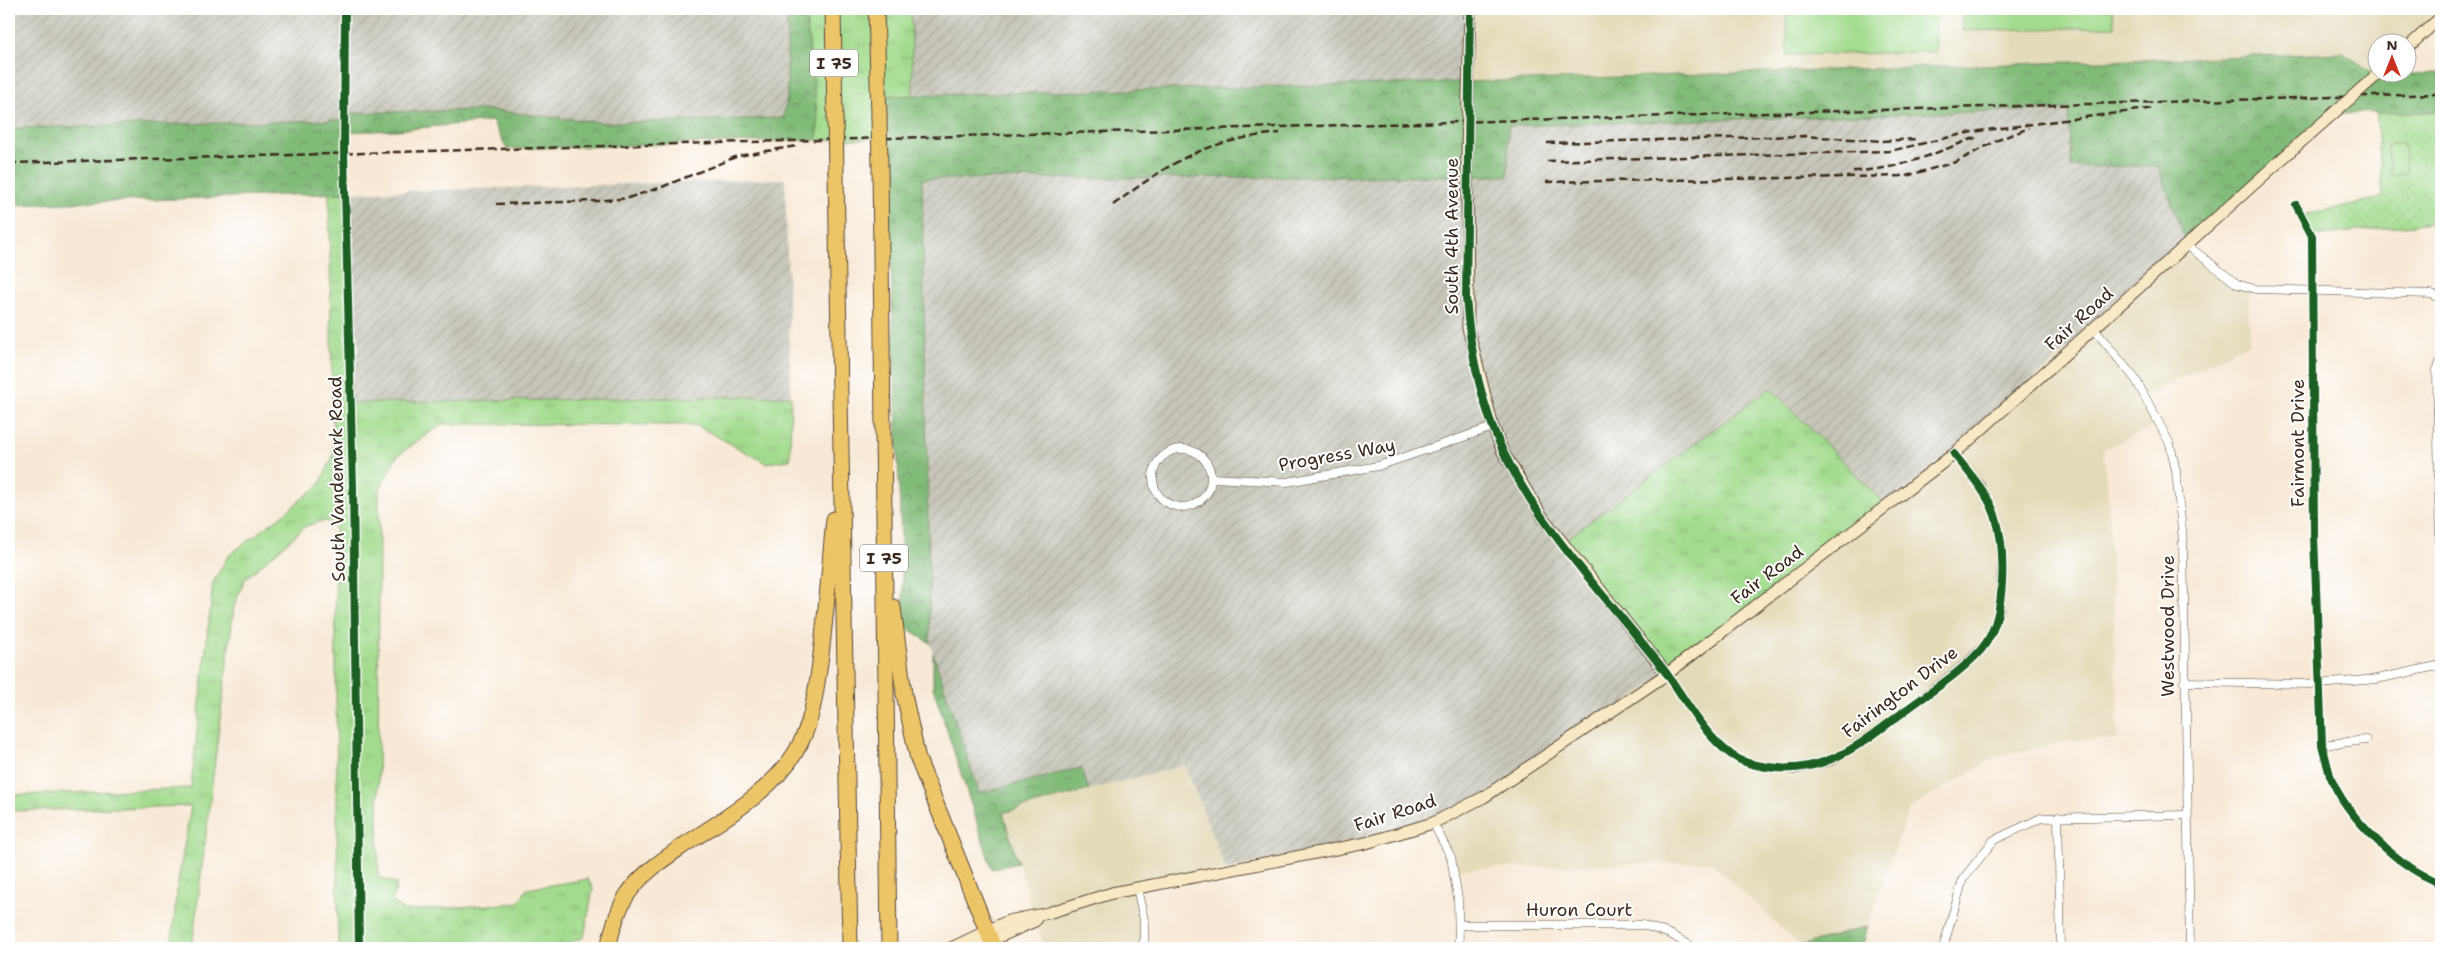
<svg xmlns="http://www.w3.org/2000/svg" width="2450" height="957" viewBox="0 0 2450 957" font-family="'Shantell Sans',sans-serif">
<defs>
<pattern id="industrial-furrows" width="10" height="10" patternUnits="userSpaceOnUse" patternTransform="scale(1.25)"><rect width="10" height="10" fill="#c6c5b8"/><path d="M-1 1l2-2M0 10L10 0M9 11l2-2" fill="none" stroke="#aba99e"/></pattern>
<pattern id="grass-tufts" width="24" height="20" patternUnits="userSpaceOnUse" patternTransform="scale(1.25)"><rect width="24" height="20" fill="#a2db8d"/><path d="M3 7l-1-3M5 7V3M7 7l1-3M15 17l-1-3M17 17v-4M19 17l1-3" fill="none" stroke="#8cbc79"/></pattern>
<pattern id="forest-crowns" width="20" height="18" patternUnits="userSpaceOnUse" patternTransform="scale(1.25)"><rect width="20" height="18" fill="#81bb78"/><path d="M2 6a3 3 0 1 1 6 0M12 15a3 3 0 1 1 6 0" fill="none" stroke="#6b9862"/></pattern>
<pattern id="park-dots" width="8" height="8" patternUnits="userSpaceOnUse" patternTransform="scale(1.25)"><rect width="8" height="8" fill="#a2db8d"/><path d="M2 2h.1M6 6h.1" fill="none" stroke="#8cbc79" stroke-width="1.8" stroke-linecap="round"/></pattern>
</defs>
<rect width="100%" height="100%" fill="#fff"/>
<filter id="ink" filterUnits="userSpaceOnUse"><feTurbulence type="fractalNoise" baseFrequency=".02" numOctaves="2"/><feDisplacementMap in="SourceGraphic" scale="10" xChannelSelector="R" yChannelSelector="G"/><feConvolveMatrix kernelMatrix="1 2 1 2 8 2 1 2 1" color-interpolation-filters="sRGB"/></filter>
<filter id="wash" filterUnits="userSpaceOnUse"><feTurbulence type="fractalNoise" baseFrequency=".0096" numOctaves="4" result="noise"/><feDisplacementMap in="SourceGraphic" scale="20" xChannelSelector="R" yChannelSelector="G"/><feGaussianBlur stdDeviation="1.12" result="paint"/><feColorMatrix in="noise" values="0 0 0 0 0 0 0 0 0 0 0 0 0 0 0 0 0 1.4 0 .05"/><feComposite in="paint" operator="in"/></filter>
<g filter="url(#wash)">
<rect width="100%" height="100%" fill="#f7e9d6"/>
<g fill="#e4dbba">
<polygon points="1470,9 2441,9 2441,17 2408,42 2378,42 2377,75 2342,53 1468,82"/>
<polygon points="2187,245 2237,284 2249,287 2249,343 2145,396 2159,424 2103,449 2109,503 2118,739 2075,740 1995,757 1909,809 1868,926 1800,946 1711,862 1453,869 1433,823"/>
<polygon points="1185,765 1226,870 1137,888 1144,948 1044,948 1003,813"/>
</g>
<g fill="url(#industrial-furrows)">
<polygon points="9,9 787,9 787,100 783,118 606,123 488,110 345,120 9,127"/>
<polygon points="911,9 1470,9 1468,82 913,97"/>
<polygon points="2068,109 2071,167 2158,166 2187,245 1887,506 1770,388 1667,674 1484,797 1433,823 1226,870 1185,765 1089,790 1081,768 979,793 930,643 922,179 1508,176 1508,126"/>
<polygon points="785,179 791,396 351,403 345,193"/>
</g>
<g fill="url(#grass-tufts)" stroke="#6e8256">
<polygon points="805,9 911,9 913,97 885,96 887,138 817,140 818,123"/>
<polygon points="345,193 351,403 791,396 790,460 766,463 696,425 442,424 397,456 379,491 378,877 397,884 392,900 403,911 518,903 527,889 588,879 593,889 584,937 557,948 338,948 335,528 332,521 319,522 306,526 245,579 234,606 192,948 171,948 178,882 191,806 9,811 9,793 14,795 191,788 213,583 228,556 285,513 320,484 333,456 329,194"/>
<polygon points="1770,388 1887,506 1667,674 1561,543"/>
</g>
<g fill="url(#forest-crowns)" stroke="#5e724b">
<polygon points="787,9 805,9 818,123 817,140 507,149 492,121 397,130 345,132 345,193 9,205 9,128 344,120 345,113 488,110 606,123 783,118 787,100"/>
<polygon points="2343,53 2377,75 2441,73 2441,112 2334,113 2187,245 2158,166 2071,167 2068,109 1508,126 1508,176 922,179 930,643 904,626 885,96 1468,82"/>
<polygon points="933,653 979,793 1081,768 1089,790 1003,813 1018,863 992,869 933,687"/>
<polygon points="1868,926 1862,948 1800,948 1800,946"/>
</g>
<polygon fill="url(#park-dots)" stroke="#6e8256" points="2441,112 2441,222 2312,236 2302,216 2383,197 2376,113"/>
<g fill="#a2db8d" stroke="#6e8256">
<polygon points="1786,9 1935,9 1936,52 1787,55"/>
<polygon points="1962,9 2113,9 2114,27 1962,31"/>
<polygon points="2403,143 2407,173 2391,176 2387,145"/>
</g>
</g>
<g filter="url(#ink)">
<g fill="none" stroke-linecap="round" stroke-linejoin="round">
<g stroke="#57473a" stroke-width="9">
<g id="street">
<polyline points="345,9 344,153 353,487 359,948"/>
<path d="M2296,205L2312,236L2314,536L2322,745C2325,755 2327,765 2330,775C2345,816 2400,869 2441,883"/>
<polyline points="2187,245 2237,284 2255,289 2432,294 2441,299"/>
<polyline points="2094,329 2136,380 2170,444 2176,471 2183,541 2190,948"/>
<polyline points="2441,360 2437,370 2441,618"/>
<circle cx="1182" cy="478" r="29"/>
<polyline points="1212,478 1287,482 1378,466 1493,427"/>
<polyline points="1667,674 1708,733 1725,750 1740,760 1755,765 1794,770 1832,761 1888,724 1966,663 1987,642 2000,610 2002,545 1995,514 1981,486 1954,454"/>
<polyline points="2184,682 2318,684 2377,679 2441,665"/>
<polyline points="2322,745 2366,740"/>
<polyline points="2058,817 2061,948"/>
<polyline points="1433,823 1451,857 1458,899 1459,948"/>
<polyline points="1137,888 1144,920 1144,948"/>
<polyline points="1459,925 1643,925 1670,934 1694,948"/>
<polyline points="1943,948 1963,879 1994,840 2041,818 2186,815"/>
</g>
</g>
<g stroke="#57473a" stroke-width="13">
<g id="secondary">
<polyline points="2408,47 2441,17"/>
<polyline points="1468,97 1470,9"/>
<polyline points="1467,159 1468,328 1493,427 1503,452 1543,518 1667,674"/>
<polyline points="951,948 1008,921 1048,913 1112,893 1366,843 1433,823 1484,797 1667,674 1954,454 2294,148"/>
<polyline points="974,948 1035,921"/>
</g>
</g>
<g stroke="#57473a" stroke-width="17">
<g id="highway">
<polyline points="833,9 835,118"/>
<polyline points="876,9 879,116"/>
<polyline points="880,167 889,948"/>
<polyline points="836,173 850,948"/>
<polyline points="893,607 904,694 918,759 994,948"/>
<path d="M608,948C612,930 617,911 627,895C641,874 664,859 684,845C723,820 779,787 800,744C812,720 815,696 819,670C826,620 829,570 834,519"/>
</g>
</g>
<use href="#street" stroke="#fff" stroke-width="8"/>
<use href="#secondary" stroke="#f8e8c3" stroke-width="11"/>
<use href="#highway" stroke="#edc569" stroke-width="15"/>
<g stroke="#3b2a1e" stroke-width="2.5" stroke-dasharray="8 4" stroke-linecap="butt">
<polyline points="1547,143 1804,136 1881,141 1918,139"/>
<polyline points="1547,161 1890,151 1972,132 2155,108"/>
<polyline points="9,163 2441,94"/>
<path d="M1853,171C1901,170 1934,153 1977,137"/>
<polyline points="1546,182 1906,176 1956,162 1998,140 2029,128"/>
<polyline points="496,204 597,201 628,198 662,187 738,156 796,146"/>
<path d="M1113,205C1174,160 1203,141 1280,133"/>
</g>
<g stroke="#57473a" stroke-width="13" stroke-linecap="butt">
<g id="secondary-bridge">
<polyline points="2294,148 2377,75"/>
<polyline points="1467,159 1468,97"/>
</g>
</g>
<g stroke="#57473a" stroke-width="17" stroke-linecap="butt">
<g id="highway-bridge">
<polyline points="879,116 880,167"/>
<polyline points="835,118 836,173"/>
</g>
</g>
<use href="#secondary-bridge" stroke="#f8e8c3" stroke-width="11"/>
<use href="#highway-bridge" stroke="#edc569" stroke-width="15"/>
<g stroke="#fff" stroke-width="11">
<g id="cycleway">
<polyline points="345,9 344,153 353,487 359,948"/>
<path d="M1470,9L1466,298C1470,349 1481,405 1503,451C1543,534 1611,601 1667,674C1685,699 1700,728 1724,749C1733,757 1744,763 1756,765C1818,779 1855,749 1902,713C1926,695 1971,666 1986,643C2006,613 2006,548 1995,515C1987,492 1969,473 1954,454"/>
<path d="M2296,205L2312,236L2314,536L2322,745C2325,755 2327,765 2330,775C2345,816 2400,869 2441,883"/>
</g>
</g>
<use href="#cycleway" stroke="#1b5e20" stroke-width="8"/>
</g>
</g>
<g text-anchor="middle" stroke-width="4" stroke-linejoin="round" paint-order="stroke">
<g fill="#fff" stroke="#766a62" stroke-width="1">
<rect x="810" y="49.5" width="48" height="27" rx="4"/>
<rect x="860" y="544.5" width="48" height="27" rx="4"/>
</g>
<g font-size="16" font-weight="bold" fill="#3b2a1e">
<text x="834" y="69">I 75</text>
<text x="884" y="564">I 75</text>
</g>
<g font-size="18" fill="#3b2a1e" stroke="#fff">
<text transform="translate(1452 236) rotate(-90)" y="6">South 4th Avenue</text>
<text transform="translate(2079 319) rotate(-42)" y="6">Fair Road</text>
<text transform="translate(2298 443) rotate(-90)" y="6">Fairmont Drive</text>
<text transform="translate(1337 455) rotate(-10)" y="6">Progress Way</text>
<text transform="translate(337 479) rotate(-91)" y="6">South Vandemark Road</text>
<text transform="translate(1767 575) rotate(-37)" y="6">Fair Road</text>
<text transform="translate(2168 626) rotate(-90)" y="6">Westwood Drive</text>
<text transform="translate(1900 692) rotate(-37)" y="6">Fairington Drive</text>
<text transform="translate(1395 813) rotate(-18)" y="6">Fair Road</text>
<text x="1579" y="916">Huron Court</text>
</g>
</g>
<rect width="2450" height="957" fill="none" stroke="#fff" stroke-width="30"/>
<g transform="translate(2392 58)"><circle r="24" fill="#ffffff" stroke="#b1aaa5"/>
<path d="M0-4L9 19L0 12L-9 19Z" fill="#c8321e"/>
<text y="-8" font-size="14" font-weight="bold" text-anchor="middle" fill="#3b2a1e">N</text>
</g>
</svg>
